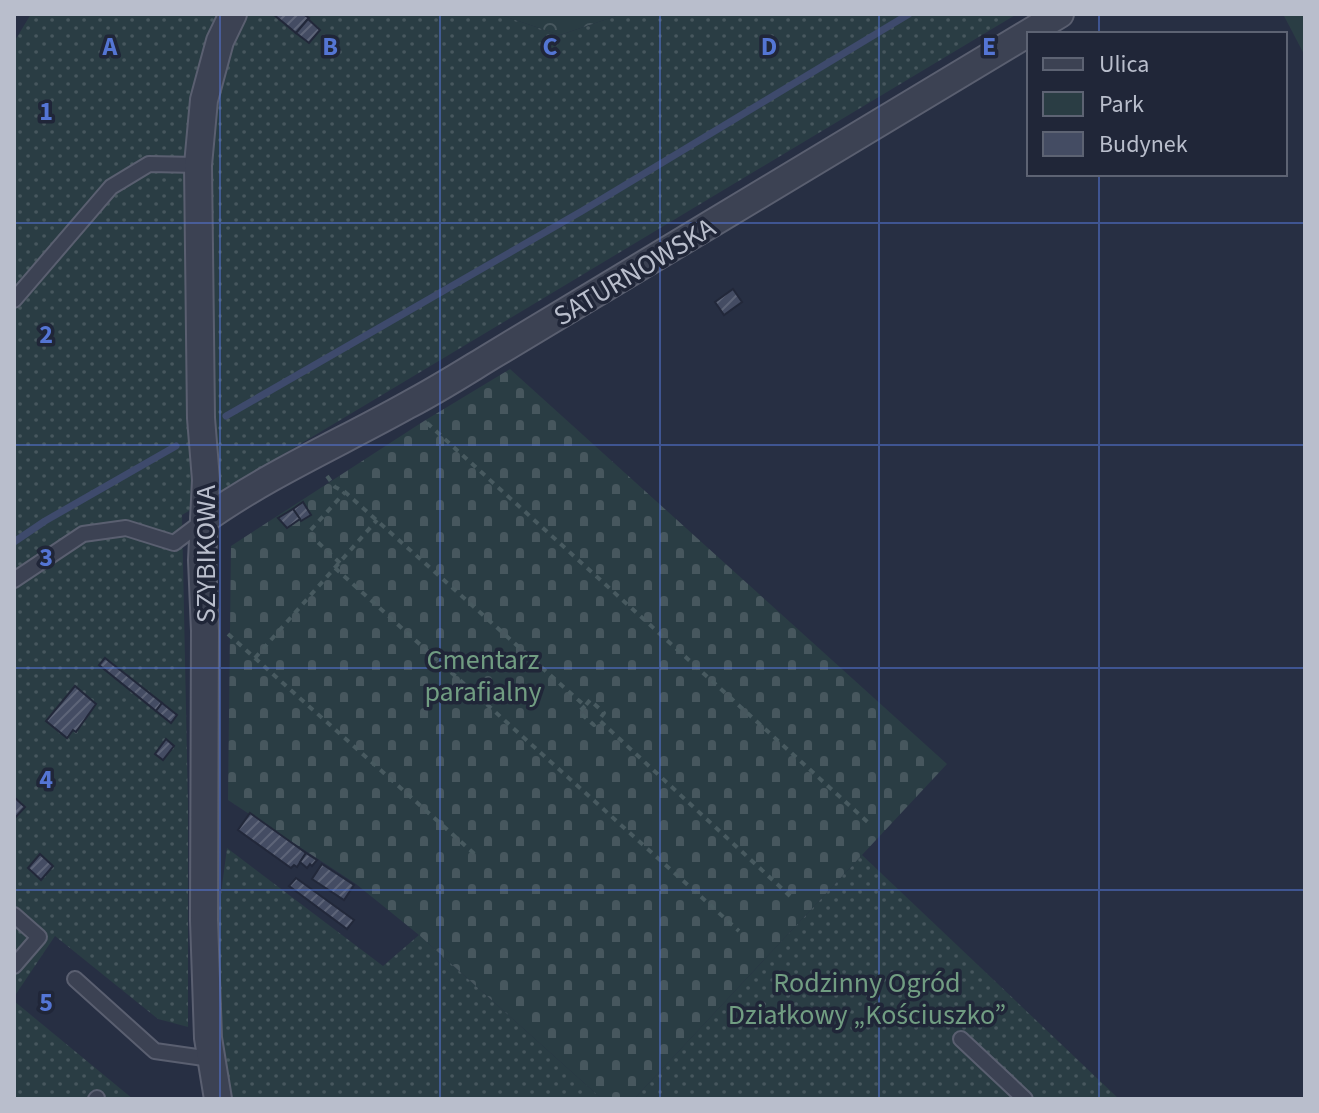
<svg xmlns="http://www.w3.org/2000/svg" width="1319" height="1113" viewBox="0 0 1319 1113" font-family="'Source Sans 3',sans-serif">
<defs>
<pattern id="green-dots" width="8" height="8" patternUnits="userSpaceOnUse" patternTransform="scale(2)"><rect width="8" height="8" fill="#2a3d44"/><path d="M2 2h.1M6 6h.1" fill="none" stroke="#47575e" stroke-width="1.8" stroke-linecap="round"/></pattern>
<pattern id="forest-crowns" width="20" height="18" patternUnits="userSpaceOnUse" patternTransform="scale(2)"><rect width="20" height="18" fill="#2a3d44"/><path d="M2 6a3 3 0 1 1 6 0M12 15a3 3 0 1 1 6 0" fill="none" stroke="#47575e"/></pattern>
<pattern id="cemetery-stones" width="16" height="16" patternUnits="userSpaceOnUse" patternTransform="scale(2)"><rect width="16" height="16" fill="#2a3d44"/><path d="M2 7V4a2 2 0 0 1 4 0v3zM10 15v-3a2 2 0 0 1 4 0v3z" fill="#47575e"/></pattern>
<pattern id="building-hatch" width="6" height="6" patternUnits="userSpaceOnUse" patternTransform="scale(2)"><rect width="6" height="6" fill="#444c63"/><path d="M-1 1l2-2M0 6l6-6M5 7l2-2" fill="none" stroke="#5d6478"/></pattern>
</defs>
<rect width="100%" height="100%" fill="#272f43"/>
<g fill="url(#green-dots)">
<polygon points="31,14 498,14 560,35 622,14 1017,14 182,515 188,805 188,1027 158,1019 55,936 14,997 14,42"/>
<polygon points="227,848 383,966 419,935 602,1099 229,1099 218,1037 217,924"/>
<polygon points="862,855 1119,1099 634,1099"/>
<polygon points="14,1001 133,1099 14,1099"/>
</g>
<g fill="url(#forest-crowns)">
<polygon points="498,14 622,14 560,35"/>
<polygon points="1283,14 1305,14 1305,56"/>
</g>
<polygon fill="url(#cemetery-stones)" points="510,369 947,764 634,1099 602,1099 419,935 356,884 228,800 231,546 424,421"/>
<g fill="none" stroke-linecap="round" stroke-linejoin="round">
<g stroke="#3e4a6c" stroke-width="7">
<polyline points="226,416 582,211 909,14"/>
<polyline points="14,542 45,521 176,446"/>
</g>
</g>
<g fill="url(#building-hatch)" stroke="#22283a" stroke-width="2">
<polygon points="273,14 303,14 309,18 296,33"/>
<polygon points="308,19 320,30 309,43 296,33"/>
<polygon points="733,289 742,302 724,315 715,302"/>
<polygon points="303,502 311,515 301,521 293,509"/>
<polygon points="293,509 300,519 287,528 278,518"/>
<polygon points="105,658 162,703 156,711 99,665"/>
<polygon points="75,686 96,704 76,732 73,730 67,738 46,721"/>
<polygon points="162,703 177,715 171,723 156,711"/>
<polygon points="166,739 174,746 163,760 155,754"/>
<polygon points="14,797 25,807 14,819"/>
<polygon points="250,813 306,853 297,867 294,865 291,868 238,830"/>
<polygon points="306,853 317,860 312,866 310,864 307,868 300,862"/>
<polygon points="40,854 53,866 41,880 28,868"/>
<polygon points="322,864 354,885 344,900 312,879"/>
<polygon points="296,878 354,920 347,929 289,886"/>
</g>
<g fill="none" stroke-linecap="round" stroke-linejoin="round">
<g stroke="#5a5f70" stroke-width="18">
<g id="service">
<polyline points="14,300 111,187 149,164 198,165"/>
<polyline points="14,580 83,534 126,528 174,543 203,521"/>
<polyline points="14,915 39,937 14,966"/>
<polyline points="75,979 155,1051 211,1059"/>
<polyline points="961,1039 1025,1099"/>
<polyline points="96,1099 97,1098"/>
</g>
</g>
<g stroke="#5a5f70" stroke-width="30">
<g id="minor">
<path d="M204,520C267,475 340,443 408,405C437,390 465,372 493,355L1060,14"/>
<polyline points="218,1099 208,1038 204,920 205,631 202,560 206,480 201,418 198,165 204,100 220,41 233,14"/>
</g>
</g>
<g stroke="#485a60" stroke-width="4" stroke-dasharray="6 6" stroke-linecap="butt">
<polyline points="427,423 871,825"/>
<polyline points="327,476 335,487 345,492 585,706 590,700 604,713 599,720 790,896"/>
<polyline points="340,563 308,533 345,492"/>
<polyline points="335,568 739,931"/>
<polyline points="228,634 478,857"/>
<polyline points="255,658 377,520"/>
<polyline points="585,706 579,712 594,725 599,720"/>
</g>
<use href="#service" stroke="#3c4253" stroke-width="14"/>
<use href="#minor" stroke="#3c4253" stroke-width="26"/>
</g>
<path fill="none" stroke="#5475d4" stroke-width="2" stroke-opacity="0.55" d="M220,14V1099M440,14V1099M660,14V1099M879,14V1099M1099,14V34M1099,174V1099M14,223H1305M14,445H1305M14,668H1305M14,890H1305"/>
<g text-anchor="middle" stroke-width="7" stroke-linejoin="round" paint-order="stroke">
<g font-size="28" fill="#b9becc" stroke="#202638">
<text transform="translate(634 271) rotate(-31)" y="10">SATURNOWSKA</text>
<text transform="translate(205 554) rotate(-90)" y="10">SZYBIKOWA</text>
</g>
<g font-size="28" fill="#719d82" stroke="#202638">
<text x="483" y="669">Cmentarz<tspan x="483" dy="32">parafialny</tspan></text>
<text x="867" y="992">Rodzinny Ogród<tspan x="867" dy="32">Działkowy „Kościuszko”</tspan></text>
</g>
</g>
<g font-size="26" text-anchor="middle" font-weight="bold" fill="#5475d4" stroke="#202638" stroke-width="7" stroke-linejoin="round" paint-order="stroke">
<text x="110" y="55">A</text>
<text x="330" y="55">B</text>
<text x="550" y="55">C</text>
<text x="769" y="55">D</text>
<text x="989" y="55">E</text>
<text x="46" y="120">1</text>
<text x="46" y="343">2</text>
<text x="46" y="566">3</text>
<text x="46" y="788">4</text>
<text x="46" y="1011">5</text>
</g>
<rect width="1319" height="1113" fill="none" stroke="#b9becc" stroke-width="32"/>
<rect x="1027" y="32" width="260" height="144" fill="#202638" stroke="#5d6373" stroke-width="2"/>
<rect x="1043" y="58" width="40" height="12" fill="#3c4253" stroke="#5d6373" stroke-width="2"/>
<text x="1099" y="72" font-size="24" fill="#b9becc">Ulica</text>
<rect x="1043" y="92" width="40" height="24" fill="#2a3d44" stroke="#5d6373" stroke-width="2"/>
<text x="1099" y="112" font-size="24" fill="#b9becc">Park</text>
<rect x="1043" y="132" width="40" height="24" fill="#444c63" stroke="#5d6373" stroke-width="2"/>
<text x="1099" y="152" font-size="24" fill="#b9becc">Budynek</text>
</svg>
